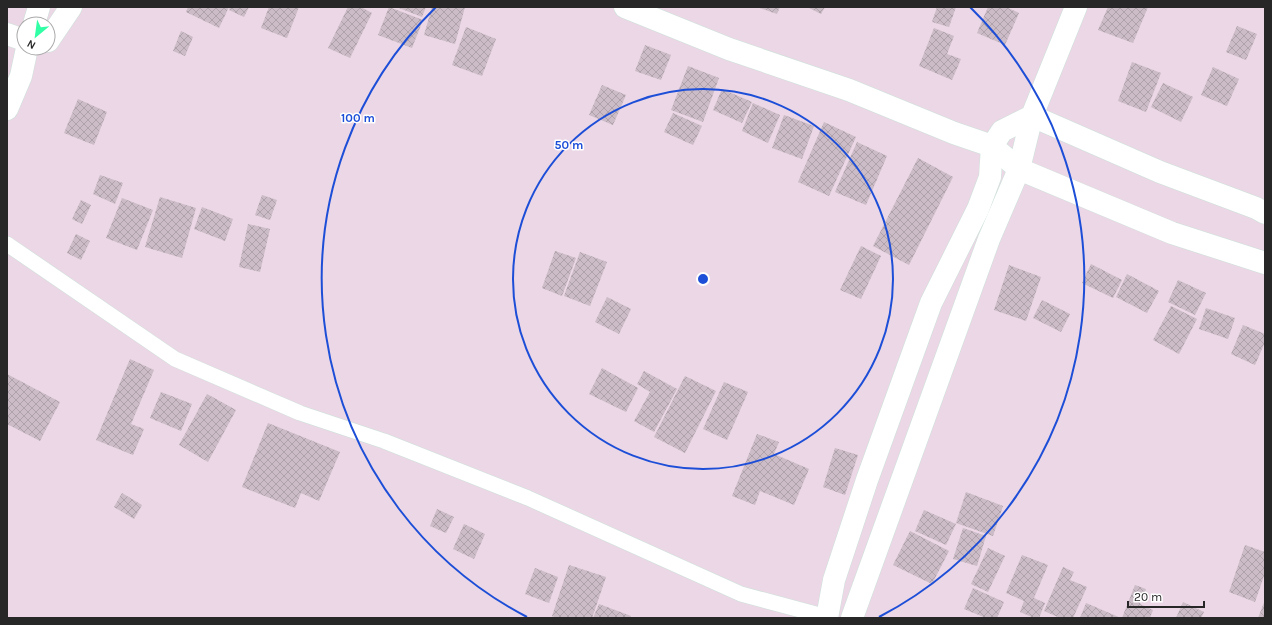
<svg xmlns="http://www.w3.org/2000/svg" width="1272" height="625" viewBox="0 0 1272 625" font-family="Karla,sans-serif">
<defs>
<pattern id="building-cross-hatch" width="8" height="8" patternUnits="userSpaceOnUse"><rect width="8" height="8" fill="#ccbcc7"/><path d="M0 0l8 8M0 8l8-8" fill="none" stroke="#afa2ab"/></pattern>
</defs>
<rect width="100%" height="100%" fill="#ebd7e5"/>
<g fill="url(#building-cross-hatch)">
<polygon points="188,7 229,7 219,28 186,12"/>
<polygon points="230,7 249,7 244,17 229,10"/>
<polygon points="269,7 299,7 287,38 261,28"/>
<polygon points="348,7 361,7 372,13 350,58 328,48"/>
<polygon points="389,7 423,20 412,48 378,35"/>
<polygon points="400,7 426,7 422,17 399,8"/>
<polygon points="432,7 465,7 455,44 424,35"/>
<polygon points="757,7 780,7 777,14"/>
<polygon points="807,7 825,7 821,14"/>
<polygon points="937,7 956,7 949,27 932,22"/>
<polygon points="988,7 1006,7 1019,13 1005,45 977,33"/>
<polygon points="1108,7 1148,7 1133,43 1098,30"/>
<polygon points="1237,26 1257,34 1246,60 1226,52"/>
<polygon points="466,27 496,39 482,76 452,65"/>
<polygon points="934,28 954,36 947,54 961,59 952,80 919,66"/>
<polygon points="181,31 193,37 185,56 173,51"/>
<polygon points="645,45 671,55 661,80 635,71"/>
<polygon points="1132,62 1161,73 1146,112 1118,101"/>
<polygon points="688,66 719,78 703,122 671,110"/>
<polygon points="1213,67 1239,79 1227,106 1201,95"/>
<polygon points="1163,83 1193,97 1181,122 1151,107"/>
<polygon points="602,85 626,95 613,125 589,115"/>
<polygon points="722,89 752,102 742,123 713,110"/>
<polygon points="78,99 107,112 94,145 64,133"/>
<polygon points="753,103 780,115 768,143 742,131"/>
<polygon points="673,113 702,126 693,145 664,132"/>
<polygon points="784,115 814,126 802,159 772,148"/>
<polygon points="824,122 856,137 829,196 798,182"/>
<polygon points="857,142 887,156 866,205 835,192"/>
<polygon points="918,158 953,177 909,265 873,246"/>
<polygon points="100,175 123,183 115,204 93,194"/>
<polygon points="262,195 277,200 270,220 255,215"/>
<polygon points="160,197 196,208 182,258 145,247"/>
<polygon points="122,198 153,210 137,250 106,238"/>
<polygon points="81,200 91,205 82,224 72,219"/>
<polygon points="202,207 233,219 225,241 194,229"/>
<polygon points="248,224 270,229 260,272 239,267"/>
<polygon points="76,234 90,241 81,260 67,253"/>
<polygon points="861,246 881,256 861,299 840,290"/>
<polygon points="555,251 576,258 562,296 542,288"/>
<polygon points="580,252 607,262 590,306 564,296"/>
<polygon points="1091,264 1122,280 1113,298 1082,283"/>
<polygon points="1009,265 1041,277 1026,321 994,310"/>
<polygon points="1127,274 1159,291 1147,313 1116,297"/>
<polygon points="1178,280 1206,293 1195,315 1168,302"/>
<polygon points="607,297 631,309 619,334 595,322"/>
<polygon points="1042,300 1070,314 1061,332 1033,318"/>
<polygon points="1171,306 1197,319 1179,354 1153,340"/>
<polygon points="1206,308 1235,318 1228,339 1199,329"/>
<polygon points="1243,325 1265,334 1265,342 1255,365 1231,354"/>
<polygon points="130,359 154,370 131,424 144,429 133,455 96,440"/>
<polygon points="602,368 638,388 626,412 589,394"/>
<polygon points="644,371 677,389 654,432 634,421 650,392 637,384"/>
<polygon points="7,374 60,402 40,441 7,424"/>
<polygon points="685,376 716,391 685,453 654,437"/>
<polygon points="724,382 748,392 727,440 703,429"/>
<polygon points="161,392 192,404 181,431 150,418"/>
<polygon points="207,394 236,410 208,462 179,445"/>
<polygon points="268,423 340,452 319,501 301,493 295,508 242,487"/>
<polygon points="757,434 779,442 774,454 809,469 794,505 760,491 755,505 732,496"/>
<polygon points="835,448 858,455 845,495 823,487"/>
<polygon points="966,492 1003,506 993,536 956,523"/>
<polygon points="122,493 142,505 134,519 114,507"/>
<polygon points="437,509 454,517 446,533 430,526"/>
<polygon points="924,510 956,524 946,545 915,531"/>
<polygon points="464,524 485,534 474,559 453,549"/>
<polygon points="963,528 986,536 977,566 953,559"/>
<polygon points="910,531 949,551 932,584 893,565"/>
<polygon points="1245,545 1265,552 1265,573 1255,602 1229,592"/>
<polygon points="988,548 1005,556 988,592 971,584"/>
<polygon points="1022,555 1048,565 1034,598 1045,603 1039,618 1034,618 1020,612 1024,601 1006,593"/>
<polygon points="569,565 606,577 592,618 556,618 552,616"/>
<polygon points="1063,567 1074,572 1070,580 1087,587 1073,618 1060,618 1044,611"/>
<polygon points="535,568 558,577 549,603 525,594"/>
<polygon points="1135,585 1146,589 1140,604 1153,610 1150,618 1122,618"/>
<polygon points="973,588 1004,602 997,618 986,618 964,609"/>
<polygon points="1265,600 1265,618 1258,618"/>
<polygon points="1183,602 1204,612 1201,618 1176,618"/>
<polygon points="1086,603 1121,618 1080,618"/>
<polygon points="599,604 631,616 630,618 593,618"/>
</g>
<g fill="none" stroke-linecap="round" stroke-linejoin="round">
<g stroke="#cde2d9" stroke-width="16">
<polyline id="service" points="7,244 175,359 300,413 384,441 528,498 741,594 827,617"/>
</g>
<g stroke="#cde2d9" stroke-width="23">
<g id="minor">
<polyline points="625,7 729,49 849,90 954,133 992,146 1019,169 1172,233 1265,263"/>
<polyline points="34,24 39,7"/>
<polyline points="7,34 24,40"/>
<polyline points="48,41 71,7"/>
<polyline points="7,109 21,76 27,48"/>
<polyline points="827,618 834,580 867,480 931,303 978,209 990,177 992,146 1002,131 1032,116 1076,7"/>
<polyline points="852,618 989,239 1019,169 1032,116 1160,172 1256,208 1265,213"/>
</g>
</g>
<use href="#service" stroke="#fff" stroke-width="15"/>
<use href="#minor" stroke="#fff" stroke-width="22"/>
</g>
<g fill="none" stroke="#1d4ed8" stroke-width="2">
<circle cx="703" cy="279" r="190"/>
<path d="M527 617A381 381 0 0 1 436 7M970 7A381 381 0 0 1 879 617"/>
</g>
<circle cx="703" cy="279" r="6" fill="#1d4ed8" stroke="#fff" stroke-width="2"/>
<g font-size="12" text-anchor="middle" font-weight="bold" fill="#1d4ed8" stroke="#fff" stroke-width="3" stroke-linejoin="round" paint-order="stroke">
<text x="358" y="122">100 m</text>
<text x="569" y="149">50 m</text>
</g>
<rect width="1272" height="625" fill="none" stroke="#272727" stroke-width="16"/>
<g transform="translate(36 36) rotate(209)"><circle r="19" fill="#ffffff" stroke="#a9a9a9"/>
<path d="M0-3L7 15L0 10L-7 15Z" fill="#30ffa5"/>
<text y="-6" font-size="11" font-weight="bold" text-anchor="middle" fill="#272727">N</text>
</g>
<path d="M1128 601v6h76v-6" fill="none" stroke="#272727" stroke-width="2"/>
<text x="1134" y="601" font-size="12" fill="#272727" stroke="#ffffff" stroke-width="3" paint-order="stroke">20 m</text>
</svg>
